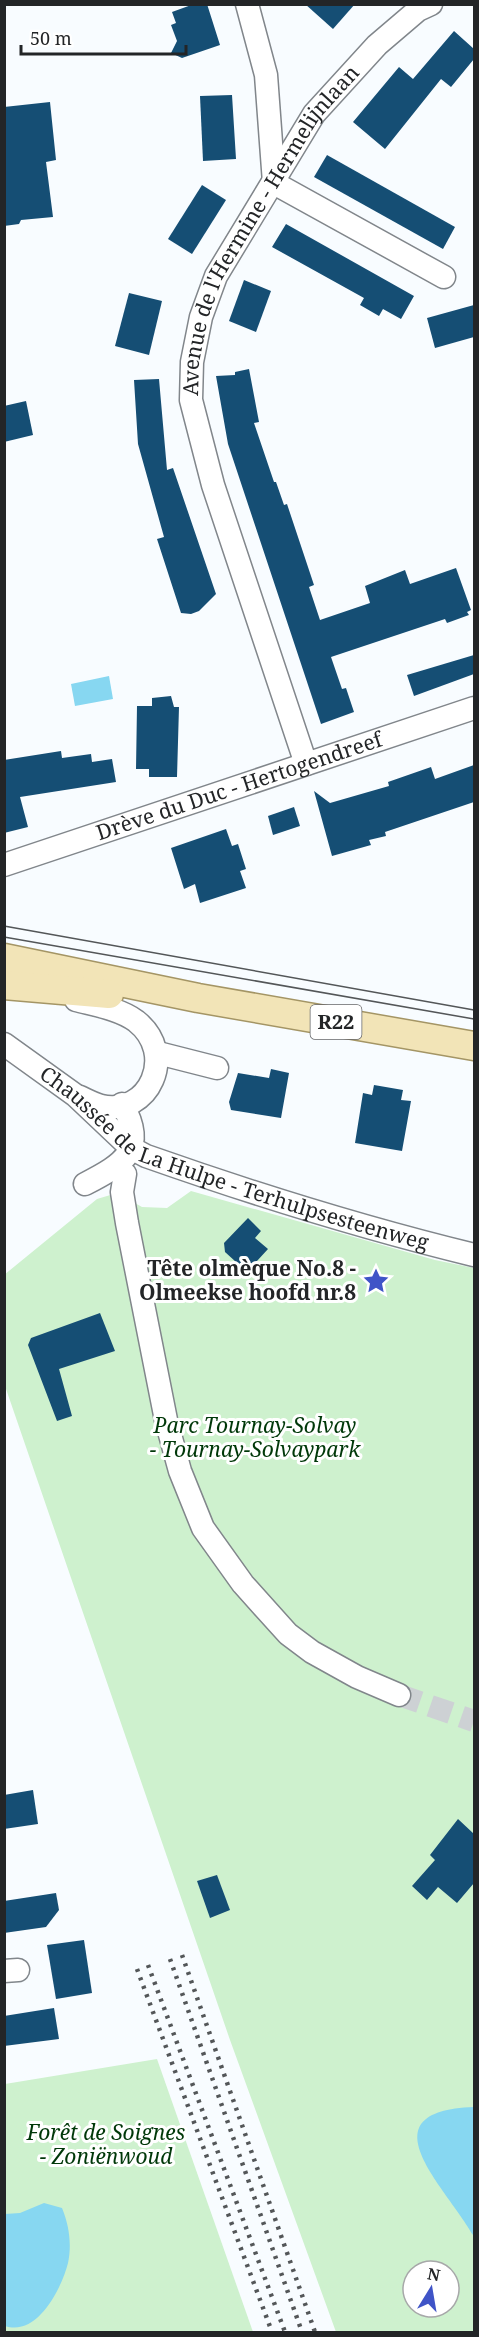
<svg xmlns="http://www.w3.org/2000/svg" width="479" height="2337" viewBox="0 0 479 2337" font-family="'Noto Serif',serif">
<rect width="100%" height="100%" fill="#f8fcff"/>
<g fill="#cef1ce" fill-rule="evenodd">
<path d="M191,1191L435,1260L474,1268V2332H336L230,2040L5,1386L4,1275L97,1199L117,1193L142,1207L167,1208ZM413,2271H449V2307H413Z"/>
<polygon points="157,2059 253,2332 5,2332 5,2084"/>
</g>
<g fill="#87d7f1">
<polygon points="109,676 113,699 75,706 71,684"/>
<path d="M474,2107V2266C472,2256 477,2243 473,2235C448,2189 361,2111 474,2107Z"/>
<path d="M44,2203L62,2208C69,2225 72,2244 68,2263C62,2287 38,2337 5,2326V2214L20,2213Z"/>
</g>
<g fill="#154e74">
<polygon points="194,4 207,4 220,45 182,58 171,53 177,41 171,25 176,23 172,12"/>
<polygon points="305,4 355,4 333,29"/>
<polygon points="454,31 474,49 474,59 451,87 441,79 385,149 353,122 399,67 413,79"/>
<polygon points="232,95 236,159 203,161 200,96"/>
<polygon points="50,102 56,160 46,162 53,217 21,220 19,224 4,226 4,107"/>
<polygon points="327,155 455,227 443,249 314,177"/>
<polygon points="202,185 226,200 192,254 168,239"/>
<polygon points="286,224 414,296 401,319 383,309 379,316 360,305 364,298 272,247"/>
<polygon points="244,280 271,291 256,332 229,321"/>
<polygon points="129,293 162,301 149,355 115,346"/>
<polygon points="474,305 474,337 435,348 427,318"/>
<polygon points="249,369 259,422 254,423 274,482 276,482 284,505 287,504 314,585 309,587 320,620 370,603 365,586 405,570 410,584 456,568 471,610 467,612 469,615 447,623 445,619 331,657 342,689 346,688 354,712 321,724 228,444 216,376 235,375 235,372"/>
<polygon points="159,379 167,470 173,468 216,594 199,611 191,614 181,613 157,539 164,537 138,444 134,380"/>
<polygon points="26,401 33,435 4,442 4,406"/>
<polygon points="474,655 474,674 414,696 407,675"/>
<polygon points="171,696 174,707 179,707 177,777 149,777 149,769 136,769 137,706 152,706 152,698"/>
<polygon points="61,751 62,758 91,754 92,762 112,759 116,782 20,797 28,827 4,833 4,760"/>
<polygon points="474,765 474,802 385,832 386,836 369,840 371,845 332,856 314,791 330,803 389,786 388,782 431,767 435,779"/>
<polygon points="294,807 300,826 273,835 268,816"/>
<polygon points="226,829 232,846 238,844 246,869 240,871 246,888 200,903 195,884 184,889 171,848"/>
<polygon points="271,1069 289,1073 281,1118 231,1110 229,1102 238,1073 269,1078"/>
<polygon points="374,1085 403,1090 401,1100 411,1101 402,1151 355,1143 363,1093 372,1095"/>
<polygon points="248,1218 261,1231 255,1238 268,1249 247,1272 225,1252 224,1243"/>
<polygon points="100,1313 115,1351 59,1369 72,1416 57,1421 28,1345 31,1338"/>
<polygon points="33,1790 38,1824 4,1829 4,1795"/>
<polygon points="458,1819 474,1834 474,1883 457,1903 438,1887 427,1900 412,1886 435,1860 430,1855"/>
<polygon points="217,1875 230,1910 210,1918 197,1881"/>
<polygon points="56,1893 59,1910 46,1927 4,1933 4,1901"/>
<polygon points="84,1940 92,1993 56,1999 47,1945"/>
<polygon points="54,2008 59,2039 4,2046 4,2016"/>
</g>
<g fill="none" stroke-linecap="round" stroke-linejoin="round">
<polyline stroke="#cdd1d4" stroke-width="22" stroke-dasharray="22 11" stroke-linecap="butt" points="399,1695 474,1721"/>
<g stroke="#81868b" stroke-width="25">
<g id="minor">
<polyline points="247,4 266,75 274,183 444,277"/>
<path id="s1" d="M306,764L213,485L191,400L192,362L201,317L216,276L314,114L377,45L418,10L431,4"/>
<path id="s2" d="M4,865L474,708"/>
<path d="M76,1000C95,1005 120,1009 136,1021C178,1054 149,1117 101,1106C94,1104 86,1100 80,1097"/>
<path id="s3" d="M4,1044L75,1095L131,1148L146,1156C254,1194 363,1228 474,1255"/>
<polyline points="158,1053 217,1068"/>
<polyline points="125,1174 122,1192 127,1223 166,1420 180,1471 203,1528 243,1584 288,1634 312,1652 357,1677 399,1695"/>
<path d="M85,1184C124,1164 148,1149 122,1104"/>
<polyline points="4,1971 18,1970"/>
</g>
</g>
<g stroke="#a49565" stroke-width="31">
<g id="major">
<polyline points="4,958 198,998 474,1046"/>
<polyline points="4,985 109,994"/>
</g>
</g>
<use href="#minor" stroke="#fff" stroke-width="22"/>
<use href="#major" stroke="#f2e4b7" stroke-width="28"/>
<g stroke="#535658" stroke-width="1.5">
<polyline points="4,926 474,1010"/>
<polyline points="4,937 474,1019"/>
</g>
<g stroke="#535658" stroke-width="4.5" stroke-dasharray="3 6" stroke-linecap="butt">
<polyline points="182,1955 315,2332"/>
<polyline points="170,1959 302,2332"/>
<polyline points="148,1965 285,2332"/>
<polyline points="137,1969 272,2332"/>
</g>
</g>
<defs>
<g id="sight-bare" transform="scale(2.07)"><path d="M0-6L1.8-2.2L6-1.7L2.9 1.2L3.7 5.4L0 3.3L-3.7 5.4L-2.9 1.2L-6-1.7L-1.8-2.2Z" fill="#3f54c7" stroke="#fff" stroke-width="2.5" paint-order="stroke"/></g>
</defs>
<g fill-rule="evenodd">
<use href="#sight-bare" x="376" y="1281"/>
</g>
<g text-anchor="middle" stroke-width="6" stroke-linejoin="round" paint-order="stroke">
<rect fill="#fff" stroke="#656668" stroke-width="1.5" x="310.5" y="1005" width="51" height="34" rx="4.5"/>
<g font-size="20" font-weight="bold" fill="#232527">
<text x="336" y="1029">R22</text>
</g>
<g font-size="21" fill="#232527" stroke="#fff">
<text dy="7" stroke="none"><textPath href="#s1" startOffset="573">Avenue de l'Hermine - Hermelijnlaan</textPath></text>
<text dy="7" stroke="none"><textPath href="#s2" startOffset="248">Drève du Duc - Hertogendreef</textPath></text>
<text dy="7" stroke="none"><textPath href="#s3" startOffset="262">Chaussée de La Hulpe - Terhulpsesteenweg</textPath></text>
</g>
<g font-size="21" font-weight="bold" fill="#232527" stroke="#fff" text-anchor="end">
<text x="356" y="1276">Tête olmèque No.8 -<tspan x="356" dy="24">Olmeekse hoofd nr.8</tspan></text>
</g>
<g font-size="21" font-style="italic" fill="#003809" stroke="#fff">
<text x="255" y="1433">Parc Tournay-Solvay<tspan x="255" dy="24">- Tournay-Solvaypark</tspan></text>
<text x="106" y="2140">Forêt de Soignes<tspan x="106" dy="24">- Zoniënwoud</tspan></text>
</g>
</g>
<rect width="479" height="2337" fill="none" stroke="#232527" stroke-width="12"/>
<g transform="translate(431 2289) rotate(11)"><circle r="28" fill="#ffffff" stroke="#a7a8a9" stroke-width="1.5"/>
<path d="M0-4.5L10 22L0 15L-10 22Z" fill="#3f54c7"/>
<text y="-9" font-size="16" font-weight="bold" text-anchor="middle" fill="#232527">N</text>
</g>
<path d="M21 45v9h165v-9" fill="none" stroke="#232527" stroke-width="3"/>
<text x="30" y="45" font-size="18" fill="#232527" stroke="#ffffff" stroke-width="4.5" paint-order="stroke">50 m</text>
</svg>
